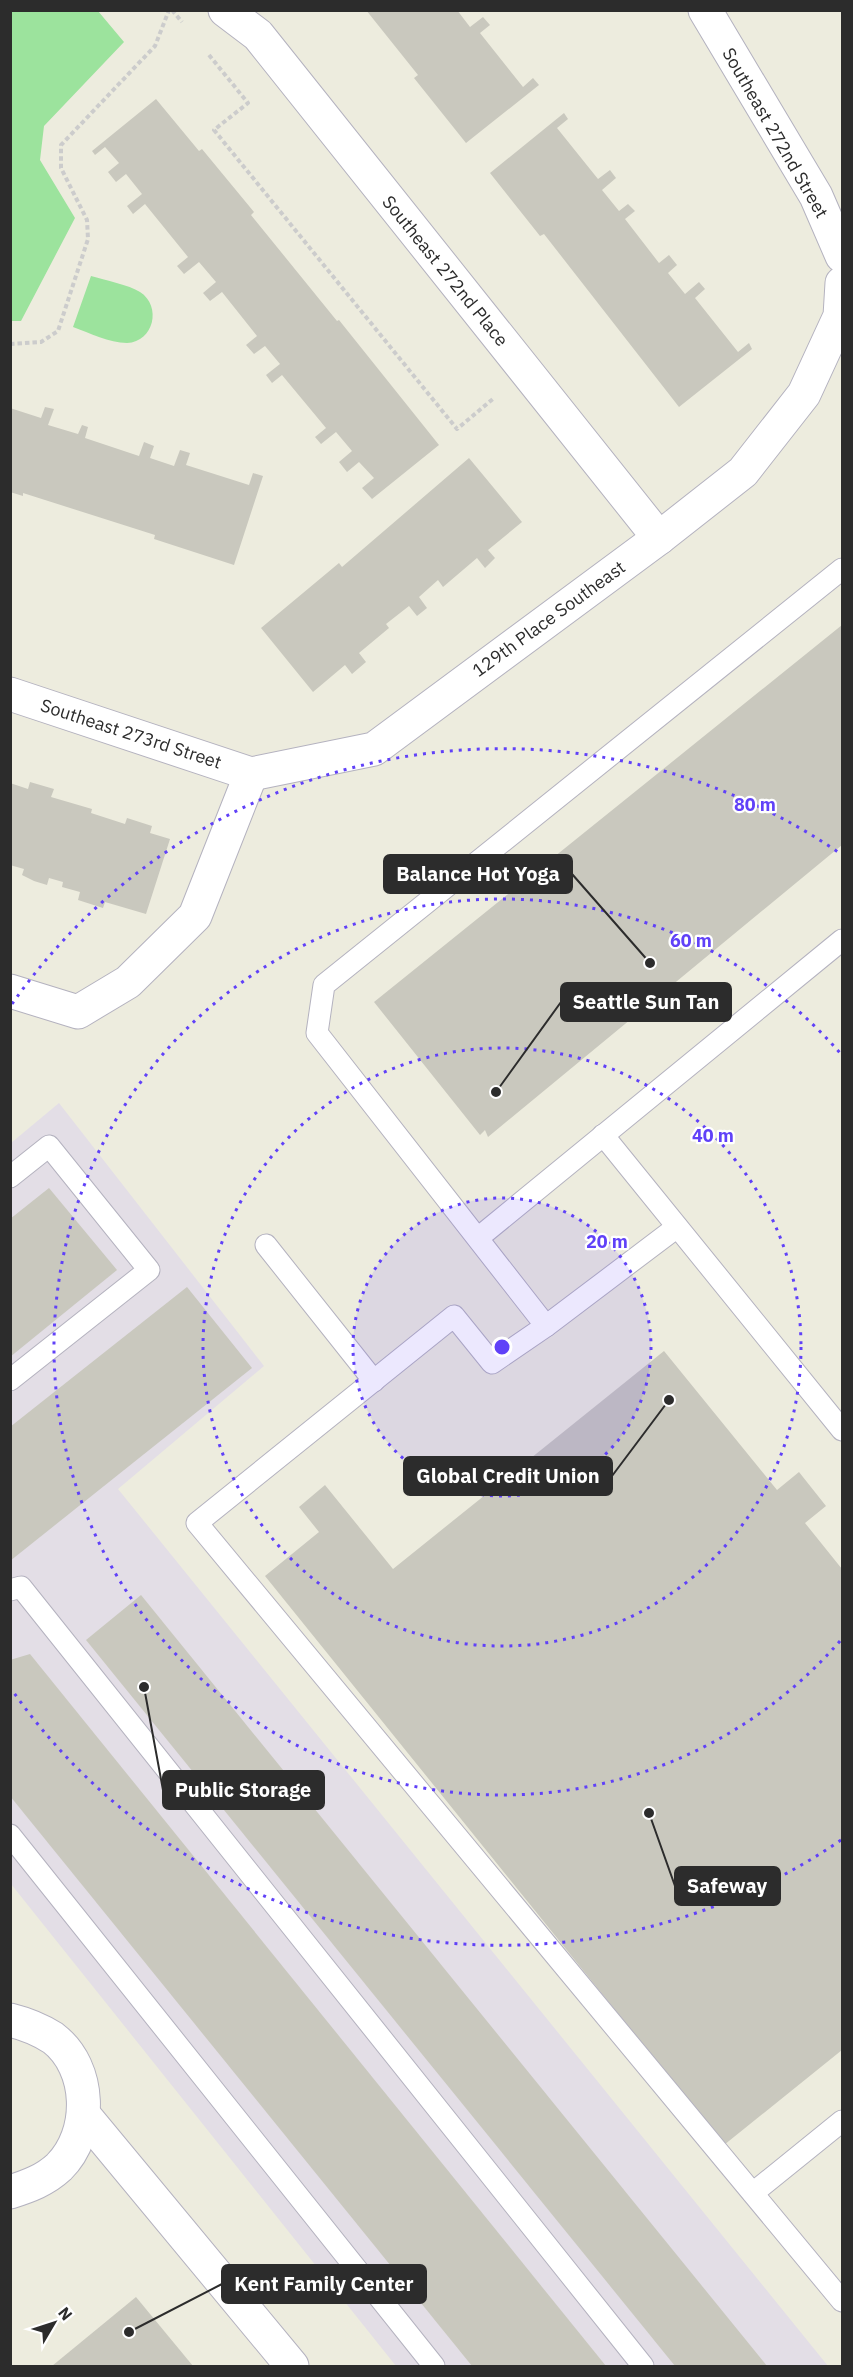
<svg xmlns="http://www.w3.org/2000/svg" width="853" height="2377" viewBox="0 0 853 2377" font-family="'IBM Plex Sans',sans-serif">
<rect width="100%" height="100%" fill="#edecde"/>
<polygon fill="#e3dee6" points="59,1103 264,1366 118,1489 828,2366 396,2366 11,1884 11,1143"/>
<g fill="#9ce39d">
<polygon points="10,11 98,11 124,42 44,126 40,160 75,218 21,321 11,321"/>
<path d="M91,276C105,280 129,285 140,292C162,306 154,342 127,343C109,343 90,333 73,327Z"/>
</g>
<g fill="#c9c8be">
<polygon points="366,10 457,10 470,27 483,17 490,25 480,33 523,87 533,78 539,85 466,143 414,78 418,75"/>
<polygon points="156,99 199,151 202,149 254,212 251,215 337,321 339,320 439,445 372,499 362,488 374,478 359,462 347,472 339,462 352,451 336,432 321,444 315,437 326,428 282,375 272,383 266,375 280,364 265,346 254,354 246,345 257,336 222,292 210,301 203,293 216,282 199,262 184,274 177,266 188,257 145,204 133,214 127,206 142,194 126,174 116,182 108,172 119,163 105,147 95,155 92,151"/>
<polygon points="564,113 568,119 557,128 598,179 610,170 616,178 602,190 619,211 628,204 635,211 625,219 659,263 669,255 677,265 668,273 685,294 699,282 705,289 695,298 738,352 749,343 752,349 679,407 544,234 540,236 490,173"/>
<polygon points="45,407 54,409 48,425 78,434 82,425 88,427 85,438 139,456 144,442 154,446 150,458 174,466 180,450 190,453 186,465 249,485 253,473 263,476 234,565 154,539 155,535 23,493 23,496 10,492 10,408 41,418"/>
<polygon points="469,458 522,522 488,550 495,558 485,568 477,558 443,587 438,580 419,597 427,608 417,616 409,606 386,624 389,628 359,653 366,662 352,674 345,665 313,692 261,628 339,563 342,567"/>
<polygon points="842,625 842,845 488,1137 485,1130 480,1135 374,1002"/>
<polygon points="30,782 54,789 51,797 92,809 91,813 125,824 127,818 152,826 150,833 170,839 146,914 105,902 103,908 78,900 80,892 62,887 63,882 49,878 47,885 34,881 22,875 24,869 10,865 10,783 28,789"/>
<polygon points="49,1188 117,1270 10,1357 10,1219"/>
<polygon points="187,1287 252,1368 10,1561 10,1427"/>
<polygon points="664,1351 777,1490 799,1472 826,1506 805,1523 842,1569 842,2050 724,2145 265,1576 319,1532 299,1507 325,1485 393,1569"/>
<polygon points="141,1595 767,2366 675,2366 86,1640"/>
<polygon points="30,1654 606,2366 472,2366 10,1796 10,1660"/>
<polygon points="136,2297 193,2366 52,2366"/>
</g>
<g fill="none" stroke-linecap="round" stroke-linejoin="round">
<g stroke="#b4b2bf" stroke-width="23">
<g id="service">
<polyline points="603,1135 842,1430"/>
<polyline points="10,1177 49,1146 149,1270 10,1380"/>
<polyline points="677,1227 546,1326 492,1363 454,1316 197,1523 842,2301"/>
<polyline points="478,1238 842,940"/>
<polyline points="266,1245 374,1381"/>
<polyline points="546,1326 317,1033 324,985 842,569"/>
<polyline points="10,1590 21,1587 643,2366"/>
<polyline points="10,1835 434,2366"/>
<polyline points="753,2193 842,2121"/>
</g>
</g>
<g stroke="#b4b2bf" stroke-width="35">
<g id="minor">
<polyline points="225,10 258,35 659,538"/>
<polyline points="705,10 816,196 842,256"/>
<polyline points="10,694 251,774"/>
<polyline points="251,774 374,749 659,538 743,472 804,394 840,316 842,283"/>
<polyline points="10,991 78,1012 128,982 195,916 251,774"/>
<path d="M10,2020C26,2024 39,2029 53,2038C92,2068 93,2133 59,2167C45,2180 29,2186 10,2192"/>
<polyline points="84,2115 292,2366"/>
</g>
</g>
<g stroke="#ccc" stroke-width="4" stroke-dasharray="4.5 3" stroke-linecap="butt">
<polyline points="172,10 182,22"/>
<polyline points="209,55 248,103 214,130 457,429 494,398"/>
<polyline points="10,344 41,342 58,331 88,239 87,220 61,168 61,145 155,46 169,10"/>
</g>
<use href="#service" stroke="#fff" stroke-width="21"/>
<use href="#minor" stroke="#fff" stroke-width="33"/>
</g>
<circle cx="502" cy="1347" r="149" fill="#6041f8" fill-opacity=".12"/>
<g fill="none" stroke="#6041f8" stroke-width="3" stroke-dasharray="3 6">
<circle cx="502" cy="1347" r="149"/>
<circle cx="502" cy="1347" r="299"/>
<path d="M840 1641A448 448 0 1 1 840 1053"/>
<path d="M841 1840A598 598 0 0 1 12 1690M12 1004A598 598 0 0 1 841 854"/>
</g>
<g text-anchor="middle" stroke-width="4.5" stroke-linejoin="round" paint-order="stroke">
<g font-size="18" fill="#2c2c2c" stroke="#fff">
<text transform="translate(775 133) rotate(60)" y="6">Southeast 272nd Street</text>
<text transform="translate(445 271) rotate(51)" y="6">Southeast 272nd Place</text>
<text transform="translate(549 619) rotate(-36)" y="6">129th Place Southeast</text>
<text transform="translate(131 734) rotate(18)" y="6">Southeast 273rd Street</text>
</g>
</g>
<circle cx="502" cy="1347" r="9" fill="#6041f8" stroke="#fff" stroke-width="3"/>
<g font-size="18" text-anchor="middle" font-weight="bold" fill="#6041f8" stroke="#fff" stroke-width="4.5" stroke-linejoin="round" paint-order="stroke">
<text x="755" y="811">80 m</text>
<text x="691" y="947">60 m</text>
<text x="713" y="1142">40 m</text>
<text x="607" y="1248">20 m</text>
</g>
<path fill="none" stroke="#2c2c2c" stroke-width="2" d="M650 963L572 874M496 1092L561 1002M669 1400L612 1476M144 1687L163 1790M649 1813L675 1886M129 2332L222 2284"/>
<g fill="#2c2c2c" stroke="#fff" stroke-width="2">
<circle cx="650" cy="963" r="6"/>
<circle cx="496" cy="1092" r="6"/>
<circle cx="669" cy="1400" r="6"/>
<circle cx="144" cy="1687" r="6"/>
<circle cx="649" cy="1813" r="6"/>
<circle cx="129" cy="2332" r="6"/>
</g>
<g fill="#2c2c2c" stroke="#2c2c2c" stroke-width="2">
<rect x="384" y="855" width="188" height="38" rx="6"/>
<rect x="561" y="983" width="170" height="38" rx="6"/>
<rect x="404" y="1457" width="208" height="38" rx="6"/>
<rect x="163" y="1771" width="161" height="38" rx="6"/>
<rect x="675" y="1867" width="105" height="38" rx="6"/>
<rect x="222" y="2265" width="204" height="38" rx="6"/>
</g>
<g font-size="20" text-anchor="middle" font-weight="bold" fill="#fff">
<text x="478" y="881">Balance Hot Yoga</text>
<text x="646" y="1009">Seattle Sun Tan</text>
<text x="508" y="1483">Global Credit Union</text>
<text x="243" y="1797">Public Storage</text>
<text x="727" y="1893">Safeway</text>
<text x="324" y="2291">Kent Family Center</text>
</g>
<rect width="853" height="2377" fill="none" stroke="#2c2c2c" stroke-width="24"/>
<g transform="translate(54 2323) rotate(51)" stroke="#ffffff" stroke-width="4.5" paint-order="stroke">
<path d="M0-4.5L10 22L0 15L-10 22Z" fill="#2c2c2c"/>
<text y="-9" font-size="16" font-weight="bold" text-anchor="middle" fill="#2c2c2c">N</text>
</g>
</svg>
